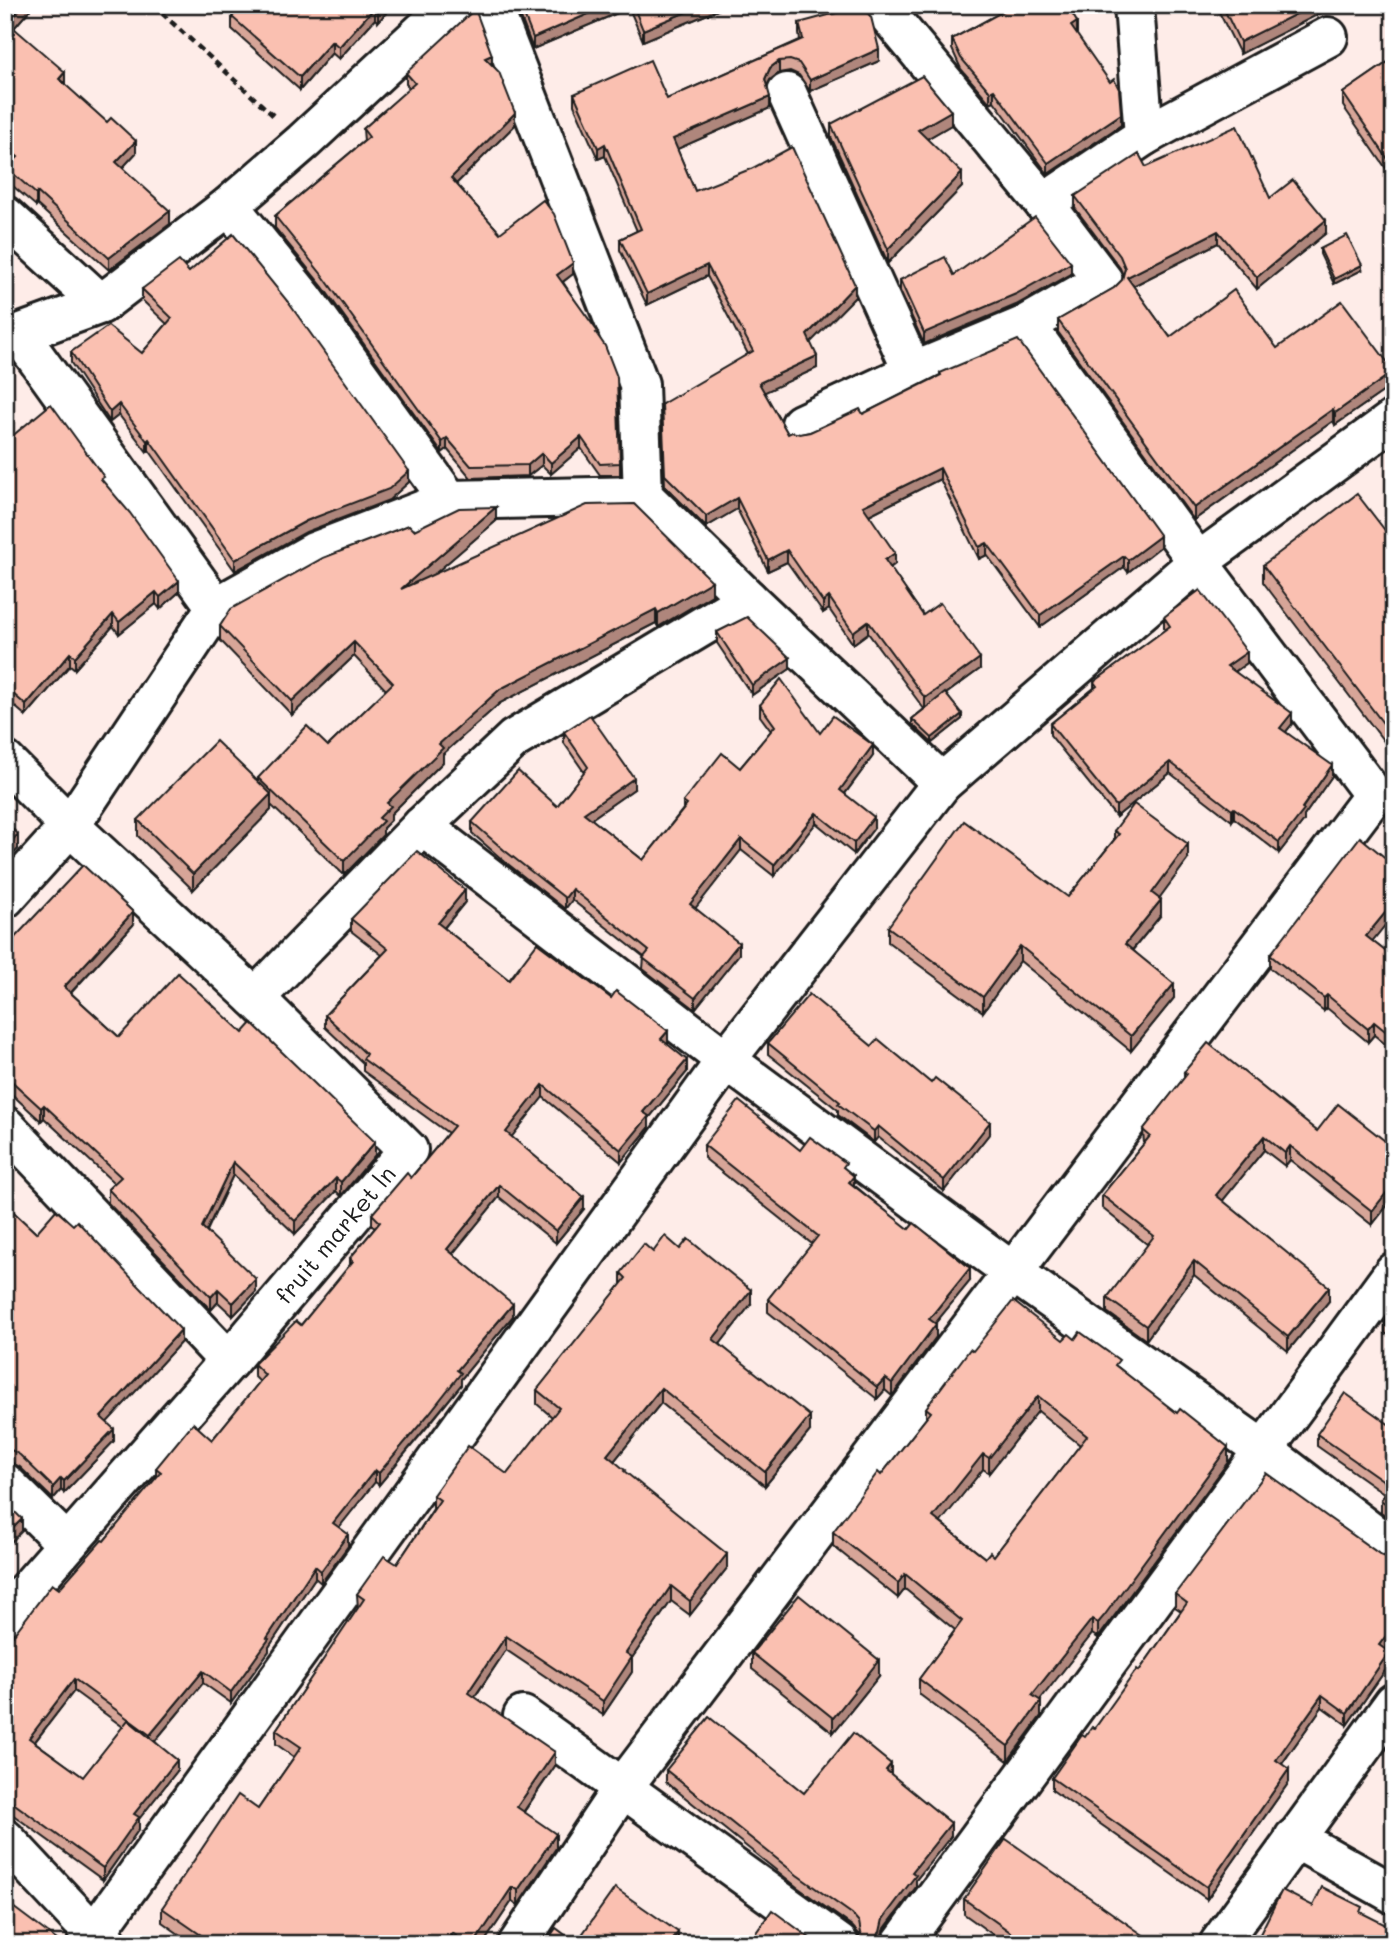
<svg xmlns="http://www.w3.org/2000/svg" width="1399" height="1949" viewBox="0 0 1399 1949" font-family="Mali,sans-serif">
<rect width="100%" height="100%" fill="#feece8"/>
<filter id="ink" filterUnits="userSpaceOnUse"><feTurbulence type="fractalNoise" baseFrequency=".0143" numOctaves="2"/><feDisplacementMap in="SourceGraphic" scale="14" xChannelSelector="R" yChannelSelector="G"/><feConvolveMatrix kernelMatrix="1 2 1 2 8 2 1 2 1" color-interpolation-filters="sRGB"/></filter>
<g filter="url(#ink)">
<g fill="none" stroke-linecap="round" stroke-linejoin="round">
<g stroke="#1c1c1c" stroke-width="44">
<g id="street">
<polyline points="492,5 639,384 643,496 748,599 942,783"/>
<polyline points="787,93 913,372"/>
<polyline points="1144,136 1328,37"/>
<polyline points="1044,203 1144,136 1134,5"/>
<polyline points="229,206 305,300 449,500"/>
<polyline points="5,216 101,304"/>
<polyline points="19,334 216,607"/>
<polyline points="5,339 101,304 229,206 303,142 451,5"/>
<polyline points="801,424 913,372 1026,325"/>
<polyline points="5,761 70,826 255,998 408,1150 229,1361 5,1615"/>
<polyline points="422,826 726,1060 1014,1273 1262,1449 1394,1550"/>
<polyline points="5,898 70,826 216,607 314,552 449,500 643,496"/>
<polyline points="255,998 422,826 514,739 748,599"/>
<polyline points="5,1126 229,1361"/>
<polyline points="5,1483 66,1543"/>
<polyline points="523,1716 839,1944"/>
<polyline points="1294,1838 1394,1894"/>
<polyline points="5,1839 94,1934 108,1944"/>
<polyline points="87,1944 726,1060 942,783 1198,562 1394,419"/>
<polyline points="518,1944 623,1787 1374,795 1198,562 1026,325 1103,281 1044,203 880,5"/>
<polyline points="901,1944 1394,1272"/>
<polyline points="1219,1944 1394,1703"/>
</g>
</g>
<polyline stroke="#1c1c1c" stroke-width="4.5" stroke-dasharray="7 5" stroke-linecap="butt" points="153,5 276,118"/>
<use href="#street" stroke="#fff" stroke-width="38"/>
</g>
<g fill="#d7a598" stroke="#1c1c1c" stroke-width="2" fill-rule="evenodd">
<polygon points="5,5 34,5 14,28 65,85 136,153 122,168 170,224 109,270 37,205 36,206 7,181 7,168 11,164 5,158"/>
<polygon points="393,5 378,22 375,19 339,59 332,53 300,90 232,29 232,17"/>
<polygon points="516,5 738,5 729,9 727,6 643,41 629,8 533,49"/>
<polygon points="1011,5 1067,5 1077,33 1076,34 1121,125 1048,174 994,101 990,103 961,69 952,49 952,39 1011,7"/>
<polygon points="1218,5 1321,5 1321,13 1240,54 1218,10"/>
<polygon points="799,23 879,61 810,91 799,75 790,71 779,73 770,80 767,86 770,108 677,149 695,191 855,297 810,342 817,368 764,392 788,434 800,434 810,432 863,414 940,375 940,373 1160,547 1128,572 1124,567 1040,627 987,555 979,559 940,479 869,515 895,564 890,568 923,615 980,669 946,694 962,719 932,743 912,724 912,719 924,709 868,633 853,644 829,609 823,613 787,562 768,571 737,509 706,527 665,486 662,415 748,354 707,276 647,305 620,250 620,239 637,231 605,156 598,159 574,105 574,94 667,99 800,40 799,34"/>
<polygon points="1394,58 1394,180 1343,106 1343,93"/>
<polygon points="492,66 515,125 456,184 500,233 573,274 563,282 598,336 620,463 620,475 600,475 581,448 551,474 542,465 528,476 471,478 447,449 442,453 323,287 275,228 275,216 364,141 363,129 410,88 406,84 406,73"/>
<polygon points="831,124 951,125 927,139 962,187 888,263 831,137"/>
<polygon points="1146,167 1270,198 1326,233 1257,289 1218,243 1133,286 1170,337 1277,348 1394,371 1394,384 1335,425 1333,421 1194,520 1058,332 1058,320 1114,288 1122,280 1123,275 1120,268 1075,208 1075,196"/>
<polygon points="1320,249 1362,270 1334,284 1320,254"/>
<polygon points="189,272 409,482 389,500 306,532 235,571 149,450 147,452 119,415 110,422 71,363 71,352 142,353 167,324 142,300 142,289"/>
<polygon points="1071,274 1016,305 924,344 900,291 900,280 954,275"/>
<polygon points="5,442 104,483 179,592 160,609 156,604 119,634 113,626 75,669 70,665 26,716 5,698"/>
<polygon points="496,521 435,573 712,595 658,627 656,623 500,703 443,754 443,762 391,814 391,820 383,828 383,835 344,875 271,805 271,810 193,890 138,836 138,820 258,781 258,778 328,746 386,690 354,656 292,715 220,640 220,626 414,530"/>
<polygon points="1394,542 1392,752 1263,582 1263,565"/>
<polygon points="1164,617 1247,663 1235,672 1292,724 1286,732 1332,776 1304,816 1304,821 1279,853 1234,818 1232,821 1170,773 1116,817 1050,735 1050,724 1094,688 1094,682 1165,630 1164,628"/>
<polygon points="717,632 790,669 752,695 717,643"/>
<polygon points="760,705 820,733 873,756 845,794 874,828 854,854 816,823 774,876 741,850 695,908 739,954 695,1009 643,969 644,957 572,900 565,909 504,861 472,833 472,822 557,806 584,772 564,743 564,732 634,789 591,819 643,860 683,809 683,802 740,768 771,731 760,716"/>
<polygon points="1114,831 1188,859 1159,898 1161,915 1133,950 1174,998 1131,1051 1020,961 983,1012 888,942 888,927 1068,897 1114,840"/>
<polygon points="1394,865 1394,914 1372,941 1394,958 1394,1051 1374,1035 1368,1042 1327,1008 1324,1011 1270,968 1270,955"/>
<path d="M465,902L444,928L509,980L668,1043L667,1044L687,1072L649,1118V1128L621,1162L543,1097L511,1137L584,1209L556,1243L499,1197L452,1254L513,1316L461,1379V1385L428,1426L379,1485L375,1482L339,1527L348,1546L321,1583L315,1578L269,1647V1651L231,1703L203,1683L155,1741L177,1771L139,1819V1829L103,1880L5,1809V1646L104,1541L156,1479V1468L212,1440L260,1382L254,1376V1364L301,1325L350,1266V1258L375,1228L372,1226V1214L411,1178L448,1133L363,1071V1063L325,1027V1015L382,955L351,931V919ZM74,1691L123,1727L83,1777L35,1742Z"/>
<polygon points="133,925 71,993 119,1037 375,1155 341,1196 336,1191 295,1234 233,1175 207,1231 256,1292 233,1316 218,1302 211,1310 108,1203 108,1189 114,1183 44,1118 41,1121 5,1088 5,948"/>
<polygon points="768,1043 872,1046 931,1083 990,1133 944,1191 878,1137 874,1142 838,1115 838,1110 768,1054"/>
<polygon points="1184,1072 1317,1131 1394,1148 1394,1197 1372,1225 1290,1160 1285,1166 1264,1150 1222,1201 1329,1301 1288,1351 1194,1275 1146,1340 1107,1312 1107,1298 1148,1245 1102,1208 1102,1195 1144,1144 1143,1130 1184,1078"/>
<polygon points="704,1145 800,1150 846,1170 854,1185 970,1281 935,1323 936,1337 892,1396 885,1390 877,1399 768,1312 768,1299 812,1244 704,1158"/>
<polygon points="5,1204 36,1233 181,1342 107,1422 114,1441 64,1493 61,1490 53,1499 20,1467 11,1462 5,1462"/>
<polygon points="653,1252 751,1304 720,1344 810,1431 765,1486 661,1403 614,1461 625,1473 727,1568 690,1615 671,1601 632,1658 632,1672 603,1715 506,1650 475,1697 555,1766 524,1812 556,1848 518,1905 512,1901 483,1944 193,1944 162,1922 162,1908 258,1809 294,1757 276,1744 276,1730 358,1609 357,1594 397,1564 433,1509 433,1495 507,1474 552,1417 537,1404 537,1390 621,1285 621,1273"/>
<polygon points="1394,1308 1394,1339 1385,1333 1385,1320"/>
<path d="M1075,1339L1119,1368L1228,1462L1104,1631L1098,1638L1092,1634L1039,1700L1041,1716L1008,1761L919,1694V1679L955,1630L905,1589L898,1598L833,1546V1532L881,1475L926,1418V1408L973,1351ZM1038,1411L1080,1445L994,1556L985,1558L940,1522L983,1469L989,1473Z"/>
<polygon points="1394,1428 1394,1522 1381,1512 1381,1500 1385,1494 1317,1446 1317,1434"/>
<polygon points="1381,1555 1391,1559 1394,1559 1394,1637 1385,1649 1389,1665 1347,1725 1322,1707 1282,1764 1289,1782 1207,1899 1052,1790 1052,1778 1085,1737 1095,1728 1139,1671 1181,1611 1175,1607 1175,1594"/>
<polygon points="752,1653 879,1676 833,1733 752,1669"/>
<polygon points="666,1770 804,1793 891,1775 951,1836 916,1880 916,1887 883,1931 880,1944 857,1944 859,1937 859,1934 852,1926 797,1887 666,1782"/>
<polygon points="964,1899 1156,1944 1006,1944 964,1914"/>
<polygon points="1313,1906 1362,1914 1394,1944 1258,1944 1258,1938"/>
</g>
<g fill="#af867c" stroke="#1c1c1c" stroke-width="2">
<polygon points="23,5 34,5 8,35 8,23"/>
<polygon points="382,5 393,5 378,22 378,9"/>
<polygon points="609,5 629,5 629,8 533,49 533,38"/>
<polygon points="703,5 727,6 643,41 643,30"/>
<polygon points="729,5 738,5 729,9"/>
<polygon points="1314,5 1321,5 1321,13 1240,54 1240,42"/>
<polygon points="375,7 375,19 339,59 339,47"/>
<polygon points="1077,22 1077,33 1071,37 1071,26"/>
<polygon points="332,41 332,53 300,90 300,77"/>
<polygon points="879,49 879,61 810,91 810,80"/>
<polygon points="492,55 492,66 485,58"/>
<polygon points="779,61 779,73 770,80 765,90 765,79 770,68"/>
<polygon points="65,72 65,84 59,79"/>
<polygon points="994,90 994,101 990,103 990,92"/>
<polygon points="770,97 770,108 673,151 673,139"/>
<polygon points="951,111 951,125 918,144 918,130"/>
<polygon points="515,113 515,125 451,189 451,178"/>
<polygon points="1121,114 1121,125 1048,174 1048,163"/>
<polygon points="136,141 136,153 116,175 116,162"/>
<polygon points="605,144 605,156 598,159 598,148"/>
<polygon points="962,173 962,187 888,263 888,249"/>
<polygon points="37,192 37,205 36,206 36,194"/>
<polygon points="170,211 170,224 109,270 109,258"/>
<polygon points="1326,220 1326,233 1257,289 1257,277"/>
<polygon points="1218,231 1218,243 1127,289 1127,277"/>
<polygon points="573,263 573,274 557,286 557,275"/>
<polygon points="1071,263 1071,274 1016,305 924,344 924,333"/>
<polygon points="707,265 707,276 647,305 647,294"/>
<polygon points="1362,265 1362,270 1334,284 1334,279"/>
<polygon points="855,285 855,297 807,346 807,335"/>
<polygon points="817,356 817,368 759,395 759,383"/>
<polygon points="1394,371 1394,384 1335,425 1335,413"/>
<polygon points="119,404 119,415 110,422 110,412"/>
<polygon points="1333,409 1333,421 1194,520 1194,508"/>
<polygon points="581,437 581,448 551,474 551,463"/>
<polygon points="447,438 447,449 442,453 442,442"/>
<polygon points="149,439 149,450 147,452 147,441"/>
<polygon points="542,453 542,465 528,476 528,465"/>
<polygon points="940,468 940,479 863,518 863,506"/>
<polygon points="409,471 409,482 389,500 306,532 235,571 235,560 306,521"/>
<polygon points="737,498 737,509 706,527 706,516"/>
<polygon points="496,507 496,521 401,603 401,589"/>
<polygon points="1160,536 1160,547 1128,572 1128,560"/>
<polygon points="987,543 987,555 979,559 979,547"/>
<polygon points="787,550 787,562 768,571 768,560"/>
<polygon points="895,553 895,564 885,571 885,560"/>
<polygon points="1124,556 1124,567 1040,627 1040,615"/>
<polygon points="179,581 179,592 160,609 160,597"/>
<polygon points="712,581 712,595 658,627 658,613"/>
<polygon points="156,592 156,604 119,634 119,622"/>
<polygon points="829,597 829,609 823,613 823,602"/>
<polygon points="656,609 656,623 500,703 443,754 443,762 391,814 391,820 383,828 383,835 344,875 344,861 379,818 387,803 439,744 500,689"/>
<polygon points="113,614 113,626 75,669 75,657"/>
<polygon points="868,621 868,633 853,644 853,632"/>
<polygon points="354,642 354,656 292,715 292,701"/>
<polygon points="1247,652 1247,663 1227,677 1227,666"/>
<polygon points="70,653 70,665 26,716 26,705"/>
<polygon points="790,658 790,669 752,695 752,685"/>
<polygon points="980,658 980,669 925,709 925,698"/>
<polygon points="1292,713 1292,724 1280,739 1280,728"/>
<polygon points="962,714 962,719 932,743 932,738"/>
<polygon points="1394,734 1394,751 1392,752 1392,735"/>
<polygon points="873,745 873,756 840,800 840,790"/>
<polygon points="1170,762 1170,773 1116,817 1116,806"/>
<polygon points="1332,765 1332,776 1304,816 1304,821 1279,853 1279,842"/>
<polygon points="634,778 634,789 584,824 584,813"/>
<polygon points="271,794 271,810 193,890 193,874"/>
<polygon points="1234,808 1234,818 1232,821 1232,810"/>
<polygon points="816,813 816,823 774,876 774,865"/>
<polygon points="874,817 874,828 854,854 854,843"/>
<polygon points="18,834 18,849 5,863 5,848"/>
<polygon points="741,839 741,850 690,915 690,904"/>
<polygon points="1188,844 1188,859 1152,908 1152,893"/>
<polygon points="572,889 572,900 565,909 565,898"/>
<polygon points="465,890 465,902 438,935 438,923"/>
<polygon points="1161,900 1161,915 1125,959 1125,944"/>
<polygon points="1394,902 1394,914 1366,949 1366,936"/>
<polygon points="133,912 133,925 64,1000 64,987"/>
<polygon points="739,943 739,954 695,1009 695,998"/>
<polygon points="1020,946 1020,961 983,1012 983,997"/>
<polygon points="1174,984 1174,998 1131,1051 1131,1036"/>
<polygon points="1327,995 1327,1008 1324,1011 1324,998"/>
<polygon points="1374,1022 1374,1035 1368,1042 1368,1029"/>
<polygon points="668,1031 668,1043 661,1051 661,1039"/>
<polygon points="687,1060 687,1072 649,1118 649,1128 621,1162 621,1150 643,1112"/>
<polygon points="543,1085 543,1097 506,1144 506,1132"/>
<polygon points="44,1105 44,1118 41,1121 41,1108"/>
<polygon points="990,1122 990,1133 944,1191 944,1180"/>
<polygon points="878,1126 878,1137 874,1142 874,1131"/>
<polygon points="1264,1136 1264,1150 1216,1209 1216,1195"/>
<polygon points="375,1142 375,1155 341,1196 341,1182"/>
<polygon points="1290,1146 1290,1160 1285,1166 1285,1153"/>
<polygon points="233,1162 233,1175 202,1240 202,1227"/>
<polygon points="854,1176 854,1189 849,1182"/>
<polygon points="336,1178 336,1191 295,1234 295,1221"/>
<polygon points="1394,1183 1394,1197 1372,1225 1372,1211"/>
<polygon points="499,1185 499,1197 447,1261 447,1249"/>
<polygon points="584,1197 584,1209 556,1243 556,1231"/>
<polygon points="1194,1261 1194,1275 1146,1340 1146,1326"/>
<polygon points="970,1268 970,1281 929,1331 929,1319"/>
<polygon points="256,1279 256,1292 233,1316 233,1303"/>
<polygon points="1329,1287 1329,1301 1288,1351 1288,1337"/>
<polygon points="218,1289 218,1302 211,1310 211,1297"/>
<polygon points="751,1290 751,1304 713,1353 713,1339"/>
<polygon points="513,1304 513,1316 461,1379 461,1385 379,1485 379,1473 457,1370"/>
<polygon points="936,1324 936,1337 892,1396 892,1383"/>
<polygon points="181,1330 181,1342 101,1429 101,1417"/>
<polygon points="885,1378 885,1390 877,1399 877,1387"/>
<polygon points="661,1388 661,1403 607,1470 607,1455"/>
<polygon points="1038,1396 1038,1411 989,1473 989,1458"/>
<polygon points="810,1416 810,1431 765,1486 765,1472"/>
<polygon points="114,1429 114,1441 64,1493 64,1481"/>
<polygon points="1228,1447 1228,1462 1098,1638 1098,1623"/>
<polygon points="983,1454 983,1469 933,1532 933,1517"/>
<polygon points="375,1470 375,1482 333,1535 333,1523"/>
<polygon points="61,1478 61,1490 53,1499 53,1487"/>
<polygon points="22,1519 22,1531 5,1548 5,1536"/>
<polygon points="348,1534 348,1546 321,1583 321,1571"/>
<polygon points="727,1554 727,1568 690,1615 690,1601"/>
<polygon points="315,1566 315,1578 269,1647 269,1651 231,1703 231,1692"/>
<polygon points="905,1574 905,1589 898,1598 898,1583"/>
<polygon points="671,1586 671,1601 632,1658 632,1672 603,1715 603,1701 626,1653"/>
<polygon points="1092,1619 1092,1634 1032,1710 1032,1695"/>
<polygon points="1394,1625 1394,1637 1379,1658 1379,1645"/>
<polygon points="506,1636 506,1650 471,1702 469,1693 471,1688"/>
<polygon points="1389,1652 1389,1665 1347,1725 1347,1713"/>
<polygon points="879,1660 879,1676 833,1733 833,1718"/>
<polygon points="203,1671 203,1683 150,1747 150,1735"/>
<polygon points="74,1679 74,1691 29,1749 29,1738"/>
<polygon points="1322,1695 1322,1707 1276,1772 1276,1760"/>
<polygon points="1041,1701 1041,1716 1008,1761 1008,1746"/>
<polygon points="555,1752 555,1766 517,1821 517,1807"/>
<polygon points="177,1760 177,1771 139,1819 139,1829 103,1880 103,1868 134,1814"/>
<polygon points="891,1764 891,1776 886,1770"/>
<polygon points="1289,1769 1289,1782 1207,1899 1207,1887"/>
<polygon points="951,1823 951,1836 916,1880 916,1887 883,1931 880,1944 870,1944 883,1919 912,1872"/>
<polygon points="556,1834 556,1848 518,1905 518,1890"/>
<polygon points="512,1887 512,1901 483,1944 474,1944"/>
<polygon points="678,1932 678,1944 670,1944"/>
<polygon points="452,1933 452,1944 445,1944"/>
</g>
<g fill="#fac0b1" stroke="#1c1c1c" stroke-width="2" fill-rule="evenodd">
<polygon points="5,5 23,5 8,23 65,72 59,79 107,122 111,118 136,141 116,162 170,211 109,258 37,192 36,194 7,168 18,157 5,146"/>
<polygon points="242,5 382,5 378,9 375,7 339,47 332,41 300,77 232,17"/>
<polygon points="520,5 609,5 533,38"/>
<polygon points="633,5 703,5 643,30"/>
<polygon points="1013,5 1067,5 1077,22 1071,26 1110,82 1114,79 1119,89 1121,114 1048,163 994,90 990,92 961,58 952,39 1013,6"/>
<polygon points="1222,5 1314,5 1240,42"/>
<polygon points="862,6 871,17 879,49 810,80 799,63 790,60 779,61 770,68 765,79 770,97 673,139 695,191 753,168 792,147 855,285 807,335 817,356 759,383 788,434 792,432 800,434 810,432 860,409 863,414 941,375 940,373 1018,340 1160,536 1128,560 1124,556 1040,615 987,543 979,547 940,468 863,506 895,553 885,560 923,615 940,603 980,658 925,698 868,621 853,632 829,597 823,602 787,550 768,560 737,498 706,516 665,475 662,404 753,351 707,265 647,294 620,239 641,229 605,144 598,148 574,94 650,60 667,99 803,39 799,23"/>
<polygon points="475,9 492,55 485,58 499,72 515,113 451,178 500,233 543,200 554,214 573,263 557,275 598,332 596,333 605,346 617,377 620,463 600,464 581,437 551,463 542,453 528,465 471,466 447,438 442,442 323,276 275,216 369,137 363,129 415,83 406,73"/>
<polygon points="1394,58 1394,168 1343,93"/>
<polygon points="922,76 951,111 918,130 962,173 888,249 831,124"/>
<polygon points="1237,126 1270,198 1293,180 1326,220 1257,277 1218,231 1127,277 1170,337 1234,290 1277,348 1342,301 1394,371 1335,413 1333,409 1194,508 1058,320 1114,288 1122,280 1125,268 1120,256 1075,196 1139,154 1146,167"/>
<polygon points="1035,217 1071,263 1016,294 924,333 900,280 945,257 954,275"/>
<polygon points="233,234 288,302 409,471 389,489 306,521 235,560 149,439 147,441 119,404 110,412 71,352 108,326 142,353 172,318 142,289 179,261 189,272"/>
<polygon points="1347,235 1362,265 1334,279 1320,249"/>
<polygon points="51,404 104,477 101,479 130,513 179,581 160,597 156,592 119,622 113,614 75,657 70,653 26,705 5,687 5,442"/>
<polygon points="1357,494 1394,542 1394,734 1392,735 1263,565"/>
<polygon points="634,504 712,581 658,613 656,609 500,689 439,744 443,748 387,803 391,806 379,818 383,821 344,861 258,778 307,726 328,746 393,683 354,642 292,701 220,626 231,609 323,558 409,525 414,530 459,508 496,507 401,589 587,505"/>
<polygon points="1200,590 1247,652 1227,666 1292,713 1280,728 1332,765 1302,808 1304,810 1279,842 1234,808 1232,810 1170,762 1116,806 1050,724 1097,686 1094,682 1170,626 1164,617"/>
<polygon points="747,617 790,658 752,685 717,632"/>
<polygon points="781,679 820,733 833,716 873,745 840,790 874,817 854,843 816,813 774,865 741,839 690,904 739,943 695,998 643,958 649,951 572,889 565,898 504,850 472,822 518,771 557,806 588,767 564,732 590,715 634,778 584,813 643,860 687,805 683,802 722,753 740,768 775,726 760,705"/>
<polygon points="945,693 962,714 932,738 912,719"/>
<polygon points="216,741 271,794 193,874 138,820"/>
<polygon points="1134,804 1188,844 1152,893 1161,900 1125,944 1174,984 1131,1036 1020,946 983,997 888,927 964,821 1068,897 1119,834 1114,831"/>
<polygon points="5,822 18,834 5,848"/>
<polygon points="1360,837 1394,865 1394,902 1366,936 1394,958 1394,1038 1374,1022 1368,1029 1327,995 1324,998 1270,955"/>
<polygon points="417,851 465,890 438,923 509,980 537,943 611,998 616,991 668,1031 661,1039 687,1060 643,1112 649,1116 621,1150 543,1085 506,1132 584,1197 556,1231 499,1185 447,1249 513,1304 457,1370 461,1373 428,1415 379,1473 375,1470 333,1523 348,1534 321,1571 315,1566 267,1638 269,1639 231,1692 203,1671 150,1735 74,1679 29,1738 83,1777 128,1720 177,1760 134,1814 139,1817 103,1868 5,1797 5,1646 52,1584 59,1589 102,1540 104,1541 161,1472 156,1468 193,1423 212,1440 265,1375 254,1364 296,1321 301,1325 353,1261 350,1258 380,1222 372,1214 407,1173 411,1178 454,1126 363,1059 366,1054 325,1015 388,949 351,919"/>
<polygon points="83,865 133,912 64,987 119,1037 178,973 243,1033 252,1023 375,1142 341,1182 336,1178 295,1221 233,1162 202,1227 256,1279 233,1303 218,1289 211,1297 108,1189 121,1177 44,1105 41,1108 5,1075 5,948"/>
<polygon points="809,994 872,1046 878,1039 931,1083 935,1078 990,1122 944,1180 878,1126 874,1131 838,1104 840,1102 768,1043"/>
<polygon points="1208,1043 1317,1131 1338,1104 1394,1148 1394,1183 1372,1211 1290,1146 1285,1153 1264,1136 1216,1195 1329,1287 1288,1337 1194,1261 1146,1326 1107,1298 1154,1236 1102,1195 1150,1136 1143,1130 1187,1074 1184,1072"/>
<polygon points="739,1101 800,1150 810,1137 846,1163 843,1167 854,1176 849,1182 909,1229 914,1223 970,1268 929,1319 936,1324 892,1383 885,1378 877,1387 768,1299 818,1236 704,1145"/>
<polygon points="5,1204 36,1233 56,1210 73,1225 77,1221 181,1330 101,1417 114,1429 64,1481 61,1478 53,1487 20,1455 11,1450 5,1450"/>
<polygon points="665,1236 680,1249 688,1239 751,1290 713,1339 810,1416 765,1472 661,1388 607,1455 625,1470 624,1471 727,1554 690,1601 671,1586 626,1653 632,1657 603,1701 506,1636 471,1688 469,1693 555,1752 517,1807 556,1834 518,1890 512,1887 474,1944 468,1944 452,1933 445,1944 214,1944 162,1908 238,1795 258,1809 301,1747 276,1730 364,1599 357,1594 384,1556 397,1564 440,1500 433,1495 468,1446 507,1474 559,1408 537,1390 626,1278 621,1273 644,1244 653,1252"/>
<path d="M1013,1301L1063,1340L1069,1334L1075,1339L1080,1332L1119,1360L1115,1365L1177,1413L1180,1409L1228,1447L1104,1616L1098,1623L1092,1619L1032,1695L1041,1701L1008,1746L919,1679L962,1621L905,1574L898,1583L833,1532L878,1472L881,1475L931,1412L926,1408L970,1349L973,1351ZM1038,1396L1087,1436L994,1556L990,1552L985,1558L933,1517L983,1454L989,1458Z"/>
<polygon points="1394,1308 1394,1327 1385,1320"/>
<polygon points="1345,1393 1394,1428 1394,1510 1381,1500 1391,1486 1317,1434"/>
<polygon points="1266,1473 1381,1555 1391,1559 1394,1559 1394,1625 1379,1645 1389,1652 1347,1713 1322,1695 1276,1760 1289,1769 1207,1887 1052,1778 1082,1735 1085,1737 1092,1727 1095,1728 1137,1669 1139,1671 1187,1603 1175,1594"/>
<polygon points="5,1502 22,1519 5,1536"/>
<polygon points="799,1595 879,1660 833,1718 752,1653"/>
<polygon points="709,1717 804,1793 853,1733 891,1764 886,1770 951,1823 912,1872 916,1875 883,1919 880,1932 870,1944 857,1944 861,1933 859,1922 852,1914 797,1875 666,1770"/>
<polygon points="1006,1839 1156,1944 1027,1944 964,1899"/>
<polygon points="1322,1887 1362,1907 1360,1912 1394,1929 1394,1944 1271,1944 1258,1938 1282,1890 1313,1906"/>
<polygon points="615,1888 678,1932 670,1944 545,1944 556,1928 576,1943"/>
<polygon points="5,1901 61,1943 60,1944 5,1944"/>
<polygon points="772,1910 818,1944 748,1944"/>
</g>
</g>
<g text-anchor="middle" stroke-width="7" stroke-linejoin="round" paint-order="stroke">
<g font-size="24" fill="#1c1c1c" stroke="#fff">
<text transform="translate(336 1235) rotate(-50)" y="8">fruit market ln</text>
</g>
</g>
<rect width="1399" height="1949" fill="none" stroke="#fff" stroke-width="28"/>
<rect x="14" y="14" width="1371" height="1921" fill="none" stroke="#1c1c1c" stroke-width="2.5" filter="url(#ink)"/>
</svg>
